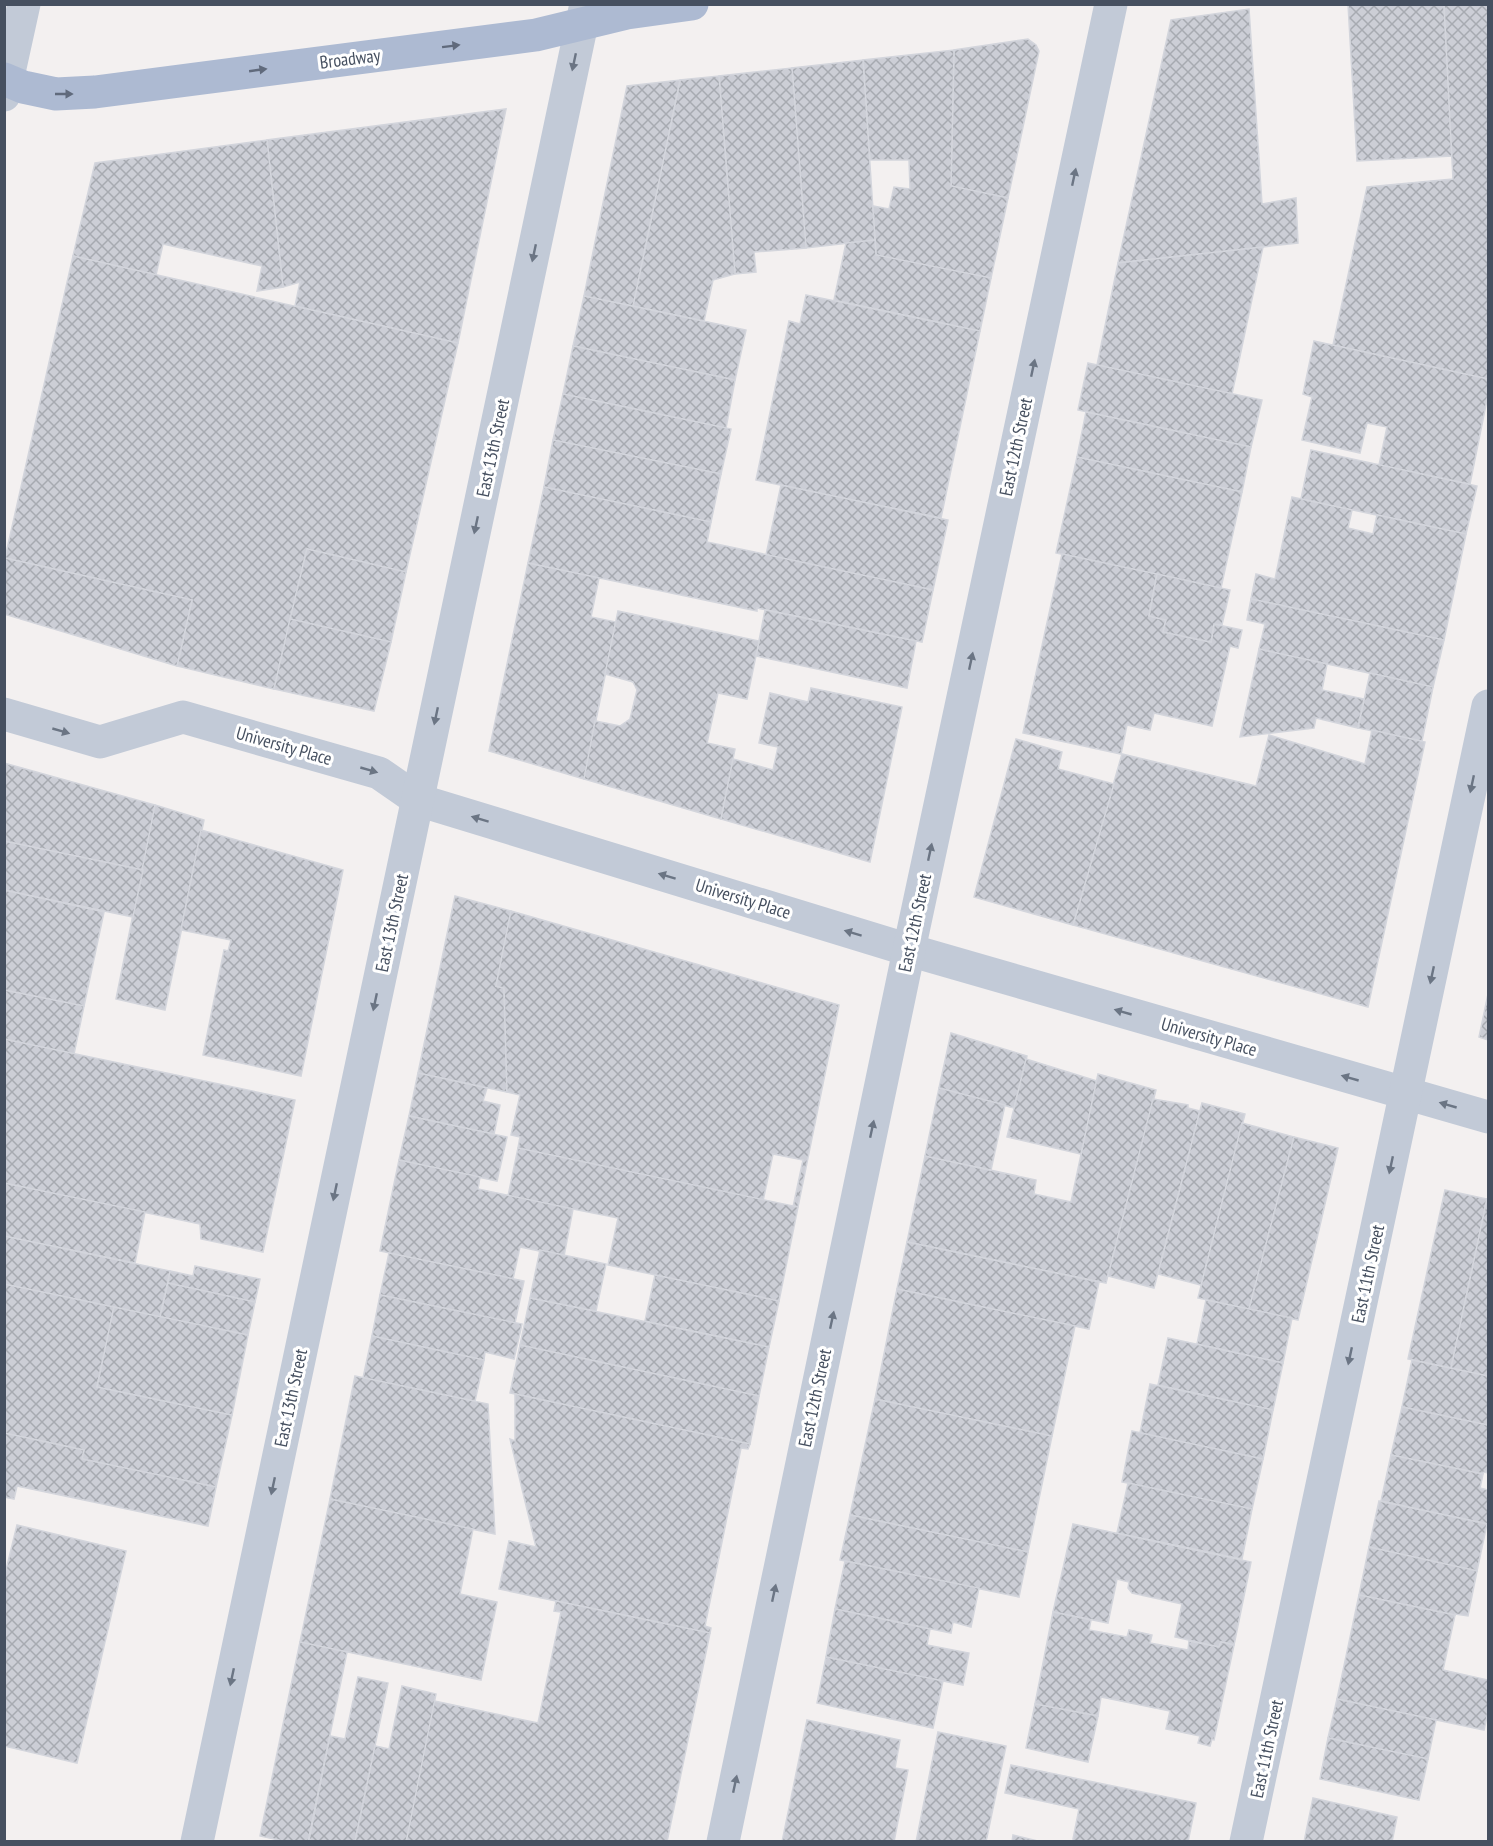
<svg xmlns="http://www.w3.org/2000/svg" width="1493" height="1846" viewBox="0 0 1493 1846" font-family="'PT Sans Narrow',sans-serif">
<defs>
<pattern id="building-cross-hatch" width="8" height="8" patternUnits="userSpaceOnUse" patternTransform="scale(1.5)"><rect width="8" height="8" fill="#ccced6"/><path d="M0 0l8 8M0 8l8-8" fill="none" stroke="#a7aab1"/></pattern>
</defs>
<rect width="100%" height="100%" fill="#f3f0f0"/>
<g fill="url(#building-cross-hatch)" stroke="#d3d5dc" stroke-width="1.5">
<polygon points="1348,4 1444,4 1452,156 1357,161"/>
<polygon points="1444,4 1488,4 1488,379 1333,345 1367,187 1453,179"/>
<polygon points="1249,9 1262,204 1296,198 1298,243 1118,263 1171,20"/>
<polygon points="1028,39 1036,45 1039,51 1008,198 951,186 954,50"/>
<polygon points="954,50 951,186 1008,198 991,278 876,255 873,206 889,209 894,187 910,189 909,160 870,160 863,60"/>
<polygon points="863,60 875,240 806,248 792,68"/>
<polygon points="792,68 806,248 754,252 756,272 735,274 719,76"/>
<polygon points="719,76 735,274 713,280 704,321 633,306 680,80"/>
<polygon points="680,80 633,306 584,296 627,86"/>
<polygon points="506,109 458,343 295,306 300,282 283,287 267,140"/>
<polygon points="267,140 283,287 257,291 262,266 163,244 156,275 73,256 95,163"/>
<polygon points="875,240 876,255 991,278 980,331 834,300 846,243"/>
<polygon points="1263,247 1232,394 1097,365 1118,263"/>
<polygon points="73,256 458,343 406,572 307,549 274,689 177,666 192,600 5,558"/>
<polygon points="806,295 980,331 941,518 756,480 789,321 800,324"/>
<polygon points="584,296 746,330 735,380 573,346"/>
<polygon points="1314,341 1488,379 1488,395 1470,484 1379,465 1387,427 1367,423 1360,453 1302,440 1312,397 1303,394"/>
<polygon points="573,346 735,380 726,428 563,394"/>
<polygon points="1088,363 1262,400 1251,447 1078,410"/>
<polygon points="563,394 731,429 721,474 553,440"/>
<polygon points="1086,412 1251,447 1242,492 1077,457"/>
<polygon points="553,440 721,474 711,522 544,487"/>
<polygon points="1311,450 1477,486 1466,534 1301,499"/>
<polygon points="1077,457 1242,492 1221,588 1056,553"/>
<polygon points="781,485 948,520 933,590 766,555"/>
<polygon points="544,487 711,522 707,542 933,590 922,642 757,608 757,611 528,563"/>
<polygon points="1292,497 1352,510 1348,528 1373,534 1377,515 1466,534 1444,640 1251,599 1256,574 1275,579"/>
<polygon points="307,549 406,572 391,642 290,619"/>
<polygon points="1062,554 1157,574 1149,616 1166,620 1163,632 1211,642 1214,624 1242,630 1238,648 1230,646 1212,726 1154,713 1150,730 1127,725 1121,754 1023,733"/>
<polygon points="5,558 192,600 177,666 4,614"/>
<polygon points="528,563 599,578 591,617 616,622 584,779 489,751"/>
<polygon points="1157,574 1230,590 1222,625 1214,624 1211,642 1163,632 1166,620 1149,616"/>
<polygon points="1251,599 1444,640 1433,687 1259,649 1265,624 1247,620"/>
<polygon points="765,610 916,641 907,688 756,656"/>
<polygon points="618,611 759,641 747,699 718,693 707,743 735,749 721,819 584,779 595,721 620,726 630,719 637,690 633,682 605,674"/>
<polygon points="290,619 391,642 374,711 274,689"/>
<polygon points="1259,649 1327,664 1322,690 1364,699 1358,728 1316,718 1314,728 1240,737"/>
<polygon points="1370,673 1433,687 1422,741 1358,728"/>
<polygon points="811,688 902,707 870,862 721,819 733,759 773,770 778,747 759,743 770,693 808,702"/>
<polygon points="1372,730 1425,742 1368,1007 1073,925 1122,754 1256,786 1269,735 1365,764"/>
<polygon points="1016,739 1062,752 1058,769 1114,784 1073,925 974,897"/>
<polygon points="4,763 155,805 143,870 4,841"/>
<polygon points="155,805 204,820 165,1010 116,999"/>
<polygon points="201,830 343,870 301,1076 203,1055 224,950 228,951 231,940 181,930"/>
<polygon points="4,841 143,870 133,917 4,890"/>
<polygon points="4,890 104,912 84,1006 4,990"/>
<polygon points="455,896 511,911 496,986 504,988 507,1092 418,1073"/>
<polygon points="511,911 839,1005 798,1207 793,1207 803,1160 773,1154 763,1201 518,1148 520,1137 511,1135 520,1095 507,1092 504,988 496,986"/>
<polygon points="4,990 84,1006 74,1054 4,1039"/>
<polygon points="1488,994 1488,1040 1479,1037"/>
<polygon points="951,1033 1027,1056 1014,1108 939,1088"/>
<polygon points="4,1039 295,1100 263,1252 201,1239 200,1224 4,1183"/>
<polygon points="1026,1059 1097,1081 1081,1154 1007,1137"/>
<polygon points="418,1073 487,1088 483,1101 500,1105 494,1134 409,1116"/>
<polygon points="1098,1074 1156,1090 1106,1283 907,1242 925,1156 1036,1180 1034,1194 1071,1202"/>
<polygon points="939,1088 1005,1105 991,1170 925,1156"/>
<polygon points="1153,1099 1188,1105 1188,1108 1200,1111 1154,1288 1108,1276"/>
<polygon points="1202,1103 1245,1114 1201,1285 1158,1274"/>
<polygon points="409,1116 507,1137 497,1181 399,1160"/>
<polygon points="1242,1123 1294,1137 1249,1309 1198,1298"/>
<polygon points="1294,1137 1338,1148 1298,1320 1249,1309"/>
<polygon points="518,1148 798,1207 779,1301 608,1265 618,1218 508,1196"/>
<polygon points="399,1160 480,1177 478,1189 573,1209 564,1256 520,1247 513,1279 380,1251"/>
<polygon points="4,1183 145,1212 135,1263 4,1236"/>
<polygon points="1445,1190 1487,1199 1451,1368 1408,1359"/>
<polygon points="1487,1199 1488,1199 1488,1376 1451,1368"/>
<polygon points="4,1236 170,1271 160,1317 4,1284"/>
<polygon points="907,1242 1099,1282 1089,1329 897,1289"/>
<polygon points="540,1250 606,1264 596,1311 530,1298"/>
<polygon points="389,1253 524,1281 515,1323 380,1295"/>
<polygon points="195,1266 260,1279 255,1302 168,1283 170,1271 193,1276"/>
<polygon points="655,1275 779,1301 769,1347 645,1321"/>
<polygon points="168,1283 255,1302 248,1335 160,1317"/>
<polygon points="4,1284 114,1307 97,1387 232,1415 216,1487 82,1459 84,1450 4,1433"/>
<polygon points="897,1289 1075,1326 1052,1436 875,1399"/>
<polygon points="380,1295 522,1324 514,1359 485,1352 484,1360 372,1336"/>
<polygon points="530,1298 769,1347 759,1396 520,1345"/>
<polygon points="1206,1300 1292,1318 1283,1363 1197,1344"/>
<polygon points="114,1307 248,1335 232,1415 97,1387"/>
<polygon points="372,1336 484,1360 475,1401 363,1378"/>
<polygon points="1168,1338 1283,1363 1273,1410 1158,1385"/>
<polygon points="520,1345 759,1396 750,1444 510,1393"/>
<polygon points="1412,1360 1488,1376 1488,1425 1402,1407"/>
<polygon points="355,1376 488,1404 495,1534 330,1499"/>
<polygon points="1150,1384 1273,1410 1263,1459 1140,1433"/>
<polygon points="515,1394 750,1444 748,1449 741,1448 705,1626 711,1628 710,1633 499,1589 509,1541 536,1547 510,1439 515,1441"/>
<polygon points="875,1399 1052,1436 1028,1552 850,1515"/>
<polygon points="1402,1407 1488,1425 1488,1473 1484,1472 1483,1474 1391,1455"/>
<polygon points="1132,1431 1263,1459 1252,1509 1122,1482"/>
<polygon points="4,1433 84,1450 82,1459 216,1487 208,1526 17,1486 14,1499 4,1497"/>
<polygon points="1391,1455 1483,1474 1480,1488 1488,1490 1488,1524 1381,1501"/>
<polygon points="1128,1483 1252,1509 1242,1559 1117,1533"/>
<polygon points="330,1499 473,1529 460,1594 497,1602 481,1680 300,1642"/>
<polygon points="1379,1501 1487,1524 1477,1571 1369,1547"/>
<polygon points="850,1515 1028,1552 1019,1597 840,1560"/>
<polygon points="1073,1524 1251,1562 1234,1645 1221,1642 1219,1647 1175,1637 1182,1604 1132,1593 1128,1588 1129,1582 1117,1579 1108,1623 1053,1612"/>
<polygon points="17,1525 126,1551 77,1763 4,1746 4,1578"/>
<polygon points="1369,1547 1477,1571 1468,1616 1455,1614 1455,1615 1359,1595"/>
<polygon points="845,1561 979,1588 971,1627 953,1622 951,1633 835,1609"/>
<polygon points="1359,1595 1455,1615 1443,1670 1488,1680 1488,1712 1484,1730 1337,1699"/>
<polygon points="556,1601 710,1633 667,1842 406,1842 434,1701 538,1723 561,1612 554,1611"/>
<polygon points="835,1609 930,1629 927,1645 969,1653 963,1685 826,1657"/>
<polygon points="1053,1612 1091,1620 1089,1630 1127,1637 1129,1630 1152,1635 1150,1643 1188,1650 1189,1641 1219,1647 1221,1642 1234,1645 1214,1740 1212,1739 1210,1746 1198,1743 1200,1736 1166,1729 1170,1711 1101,1697 1098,1716 1035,1704"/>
<polygon points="300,1642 347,1652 308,1842 288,1842 260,1836"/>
<polygon points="826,1657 943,1681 933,1728 817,1703"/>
<polygon points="358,1677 388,1683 355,1842 316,1842 309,1840 330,1736 345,1739"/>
<polygon points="402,1686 436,1694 406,1842 355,1842 375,1746 389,1749"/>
<polygon points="1337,1699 1436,1720 1428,1759 1328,1738"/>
<polygon points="1035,1704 1098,1716 1088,1762 1026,1748"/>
<polygon points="807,1720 900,1740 895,1768 908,1770 894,1842 782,1842"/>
<polygon points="938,1732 1006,1746 986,1842 916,1842"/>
<polygon points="1328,1738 1428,1759 1419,1800 1320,1779"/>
<polygon points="1011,1765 1196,1803 1188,1842 1074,1842 1073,1839 1079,1809 1005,1793"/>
<polygon points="1313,1798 1397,1817 1392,1842 1304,1842"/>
<polygon points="1013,1835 1042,1842 1012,1842"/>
</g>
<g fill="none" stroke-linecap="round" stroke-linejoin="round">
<g stroke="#c2cad7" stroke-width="33">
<polyline points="4,95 24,4"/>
<polyline points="4,714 100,742 183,717 379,773 418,800 909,950 1488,1117"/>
<polyline points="197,1842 586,4"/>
<polyline points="723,1842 909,950 1111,4"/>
<polyline points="1246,1842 1488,706"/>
</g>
<polyline stroke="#adbad2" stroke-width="33" points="4,79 23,87 56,94 95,92 536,35 627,13 692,4"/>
</g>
<defs><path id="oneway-solid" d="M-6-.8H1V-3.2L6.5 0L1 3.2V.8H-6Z" transform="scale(1.5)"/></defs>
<g fill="#606a7c">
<use href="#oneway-solid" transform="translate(451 46) rotate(-7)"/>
<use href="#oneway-solid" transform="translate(258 70) rotate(-8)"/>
<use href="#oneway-solid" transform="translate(64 94)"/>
</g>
<g fill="#6b7584">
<use href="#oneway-solid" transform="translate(574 62) rotate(102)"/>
<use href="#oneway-solid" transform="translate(1074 177) rotate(-78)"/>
<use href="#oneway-solid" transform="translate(534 253) rotate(102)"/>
<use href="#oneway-solid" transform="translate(1033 368) rotate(-78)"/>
<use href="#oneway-solid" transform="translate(476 525) rotate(102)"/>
<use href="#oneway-solid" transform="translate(971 661) rotate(-78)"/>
<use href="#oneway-solid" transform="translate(436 716) rotate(102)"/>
<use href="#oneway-solid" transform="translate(61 731) rotate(16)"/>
<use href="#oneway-solid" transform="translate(369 770) rotate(16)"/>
<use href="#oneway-solid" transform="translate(1472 784) rotate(102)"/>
<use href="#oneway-solid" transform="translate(480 819) rotate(-163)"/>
<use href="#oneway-solid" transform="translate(930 852) rotate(-78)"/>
<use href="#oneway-solid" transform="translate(667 876) rotate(-163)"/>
<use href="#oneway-solid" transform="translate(853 933) rotate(-163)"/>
<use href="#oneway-solid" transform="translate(1432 975) rotate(102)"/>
<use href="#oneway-solid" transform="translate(375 1002) rotate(102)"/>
<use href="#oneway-solid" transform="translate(1123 1012) rotate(-164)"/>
<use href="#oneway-solid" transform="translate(1350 1078) rotate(-164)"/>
<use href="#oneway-solid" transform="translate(1448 1105) rotate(-164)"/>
<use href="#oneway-solid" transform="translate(872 1129) rotate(-78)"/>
<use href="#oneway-solid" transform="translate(1391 1165) rotate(102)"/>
<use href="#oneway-solid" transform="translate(335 1192) rotate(102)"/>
<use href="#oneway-solid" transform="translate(832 1320) rotate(-78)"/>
<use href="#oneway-solid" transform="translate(1350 1356) rotate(102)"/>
<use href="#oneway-solid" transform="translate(273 1486) rotate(102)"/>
<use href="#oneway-solid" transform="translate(774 1593) rotate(-78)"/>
<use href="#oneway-solid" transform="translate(232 1677) rotate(102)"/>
<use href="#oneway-solid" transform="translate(735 1784) rotate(-78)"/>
</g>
<g text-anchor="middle" stroke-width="6" stroke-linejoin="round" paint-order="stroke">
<g font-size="18" fill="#465060" stroke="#fff">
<text transform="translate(350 59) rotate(-7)" y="6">Broadway</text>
<text transform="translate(1016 447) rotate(-78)" y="6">East 12th Street</text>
<text transform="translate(493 448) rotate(-78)" y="6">East 13th Street</text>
<text transform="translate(284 746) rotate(16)" y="6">University Place</text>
<text transform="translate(743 899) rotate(17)" y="6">University Place</text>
<text transform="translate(392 923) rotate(-78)" y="6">East 13th Street</text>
<text transform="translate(915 923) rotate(-78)" y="6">East 12th Street</text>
<text transform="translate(1209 1037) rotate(16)" y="6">University Place</text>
<text transform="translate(1368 1274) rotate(-78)" y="6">East 11th Street</text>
<text transform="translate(291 1398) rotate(-78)" y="6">East 13th Street</text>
<text transform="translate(815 1398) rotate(-78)" y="6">East 12th Street</text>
<text transform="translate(1267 1749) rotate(-78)" y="6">East 11th Street</text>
</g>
</g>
<rect width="1493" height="1846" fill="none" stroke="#465060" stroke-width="12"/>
</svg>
